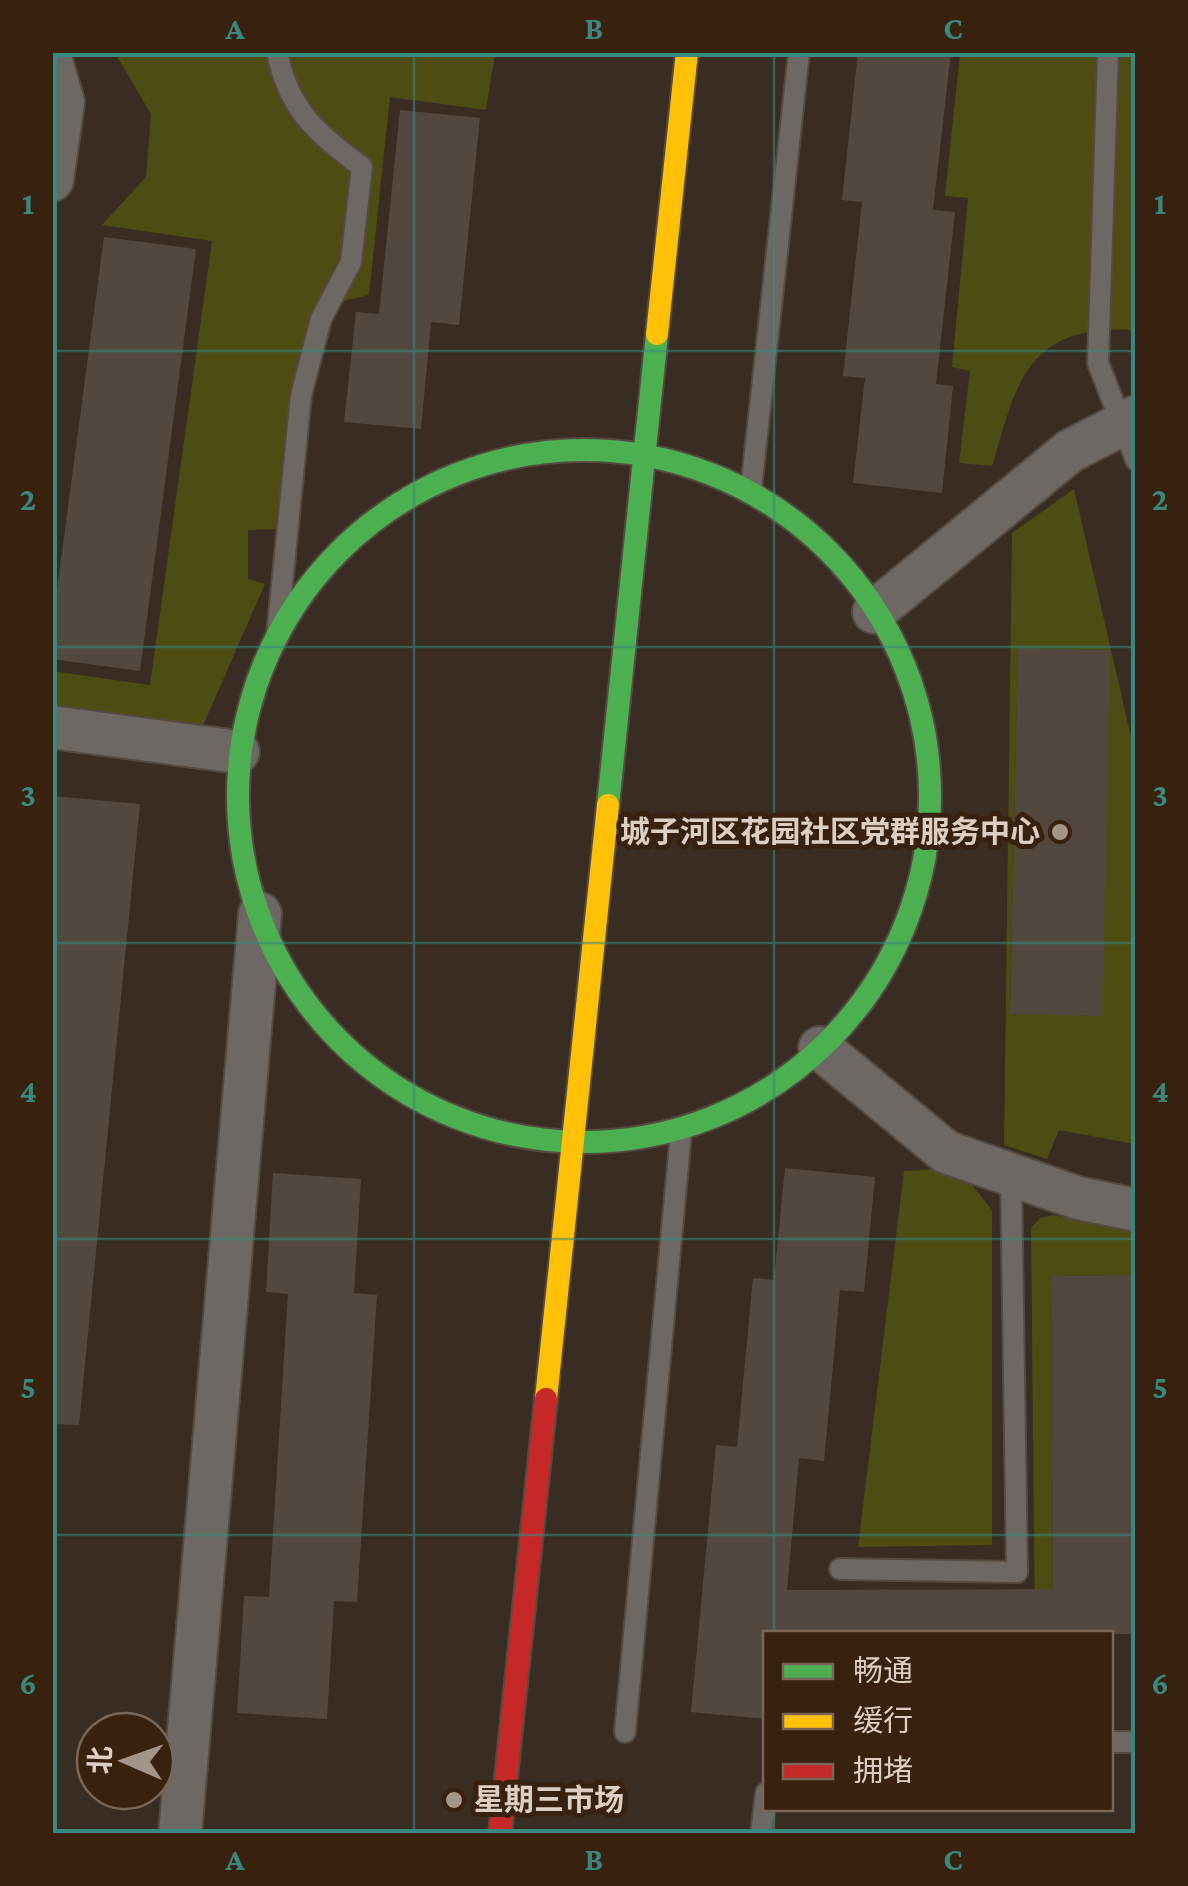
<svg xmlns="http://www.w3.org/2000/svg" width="1188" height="1886" viewBox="0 0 1188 1886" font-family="'Crimson Pro','Noto Sans SC',serif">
<rect width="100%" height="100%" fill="#392c22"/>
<g fill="#4d4c13" fill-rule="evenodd">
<polygon points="115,53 495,53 486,110 390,97 369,295 318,307 275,529 248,530 248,579 265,584 202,728 53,713 52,671 150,685 212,241 102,225 146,177 151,114"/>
<path d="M960,53H1135V332C1123,327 1111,330 1097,331C1020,339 1012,403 992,466L959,463L970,371L952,367L968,198L945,196Z"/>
<path d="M1074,489L1135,754V1144L1059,1130L1047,1159L1004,1145L1012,533ZM1018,649L1109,650L1101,1016L1010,1013Z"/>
<polygon points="951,1168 968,1180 992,1210 992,1545 858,1547 904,1171"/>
<polygon points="1053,1215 1135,1233 1135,1275 1051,1276 1053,1633 1035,1633 1031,1228 1040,1218"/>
</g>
<g fill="#534840">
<polygon points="858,52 951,52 933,210 955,212 936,384 953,386 942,493 853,483 865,378 843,376 862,202 842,200"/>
<polygon points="400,110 480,118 459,325 431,322 421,429 344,422 356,312 379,314"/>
<polygon points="104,237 196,249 140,671 52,659 52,627"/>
<polygon points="1018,648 1110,650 1102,1016 1010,1014"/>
<polygon points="52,796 140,804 79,1425 52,1424"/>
<polygon points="785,1168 875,1177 864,1292 840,1290 824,1461 799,1458 787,1590 1053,1589 1051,1276 1136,1275 1136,1634 766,1634 766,1719 691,1712 716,1445 737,1447 753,1278 774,1280"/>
<polygon points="273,1173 361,1179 354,1293 377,1295 357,1602 334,1601 327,1719 237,1713 244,1596 269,1597 288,1294 266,1292"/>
</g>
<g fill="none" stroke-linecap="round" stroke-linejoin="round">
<g stroke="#554a41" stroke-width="24">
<g id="lane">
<path d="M277,52C289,111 316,132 362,167L351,262L321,319L301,395L277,635"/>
<polyline points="1108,52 1098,363 1136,460"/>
<polyline points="751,489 799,52"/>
<polyline points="840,1569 1017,1572 1011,1175"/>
<polyline points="625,1732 681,1133"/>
<polyline points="1110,1742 1136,1742"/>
<polyline points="761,1834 766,1793"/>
</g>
</g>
<g stroke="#554a41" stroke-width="46">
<g id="street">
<polyline points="52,65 63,102 52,180"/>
<polyline points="874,612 1070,451 1136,417"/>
<polyline points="52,727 238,752"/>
<polyline points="820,1048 946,1152 1078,1198 1136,1210"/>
<polyline points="180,1834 260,914"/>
</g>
</g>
<g stroke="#554a41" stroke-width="26">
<g id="fast">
<circle cx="584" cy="796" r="346"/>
<polyline points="608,805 657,334"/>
</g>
</g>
<g stroke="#554a41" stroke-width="26">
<g id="slow">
<polyline points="657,334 687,52"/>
<polyline points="546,1399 608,805"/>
</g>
</g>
<g stroke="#554a41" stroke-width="26">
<polyline id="jam" points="500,1834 546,1399"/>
</g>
<use href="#lane" stroke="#6d6863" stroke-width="20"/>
<use href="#street" stroke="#6d6863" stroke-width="42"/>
<use href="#fast" stroke="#4caf50" stroke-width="22"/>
<use href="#slow" stroke="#ffc107" stroke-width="22"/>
<use href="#jam" stroke="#c62828" stroke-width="22"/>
</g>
<path fill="none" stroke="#38887f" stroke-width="2.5" stroke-opacity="0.55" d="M414,52V1834M774,52V1634M52,351H1136M52,647H1136M52,943H1136M52,1239H1136M52,1535H1136M774,1808V1834"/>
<g fill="#a4958b" stroke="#38210f" stroke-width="4">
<circle cx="1060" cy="832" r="10"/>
<circle cx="454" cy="1800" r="10"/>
</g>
<g text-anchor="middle" stroke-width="10" stroke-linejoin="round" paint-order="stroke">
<g font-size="30" font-weight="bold" fill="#ddcec3" stroke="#38210f" text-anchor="end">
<text x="1040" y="842">城子河区花园社区党群服务中心</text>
<text x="474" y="1810" text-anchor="start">星期三市场</text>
</g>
</g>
<rect width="1188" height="1886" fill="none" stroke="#38210f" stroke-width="110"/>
<rect x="763" y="1631" width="350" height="180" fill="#38210f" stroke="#7a6657" stroke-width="2.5"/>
<rect x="783" y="1664" width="50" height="15" fill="#4caf50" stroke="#7a6657" stroke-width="2.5"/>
<text x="853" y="1681" font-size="30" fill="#ddcec3">畅通</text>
<rect x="783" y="1714" width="50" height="15" fill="#ffc107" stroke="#7a6657" stroke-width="2.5"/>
<text x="853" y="1731" font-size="30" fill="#ddcec3">缓行</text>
<rect x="783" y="1764" width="50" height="15" fill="#c62828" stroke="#7a6657" stroke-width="2.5"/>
<text x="853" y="1781" font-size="30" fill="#ddcec3">拥堵</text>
<g transform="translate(125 1761) rotate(272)"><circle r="48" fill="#38210f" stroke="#7a6657" stroke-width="2.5"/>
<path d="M0-8L18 38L0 25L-18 38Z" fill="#a4958b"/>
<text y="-15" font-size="28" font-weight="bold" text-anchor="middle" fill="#ddcec3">北</text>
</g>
<rect x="55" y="55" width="1078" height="1776" fill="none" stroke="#38887f" stroke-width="4"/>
<g font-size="32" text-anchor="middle" font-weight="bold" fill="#38887f">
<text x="235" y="39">A</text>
<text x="594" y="39">B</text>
<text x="953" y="39">C</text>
<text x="28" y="214">1</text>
<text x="1160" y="214">1</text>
<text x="28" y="510">2</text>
<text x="1160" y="510">2</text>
<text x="28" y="806">3</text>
<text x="1160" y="806">3</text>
<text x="28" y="1102">4</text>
<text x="1160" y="1102">4</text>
<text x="28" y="1398">5</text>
<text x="1160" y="1398">5</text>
<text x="28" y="1694">6</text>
<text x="1160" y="1694">6</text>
<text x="235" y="1870">A</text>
<text x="594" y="1870">B</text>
<text x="953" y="1870">C</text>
</g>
</svg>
